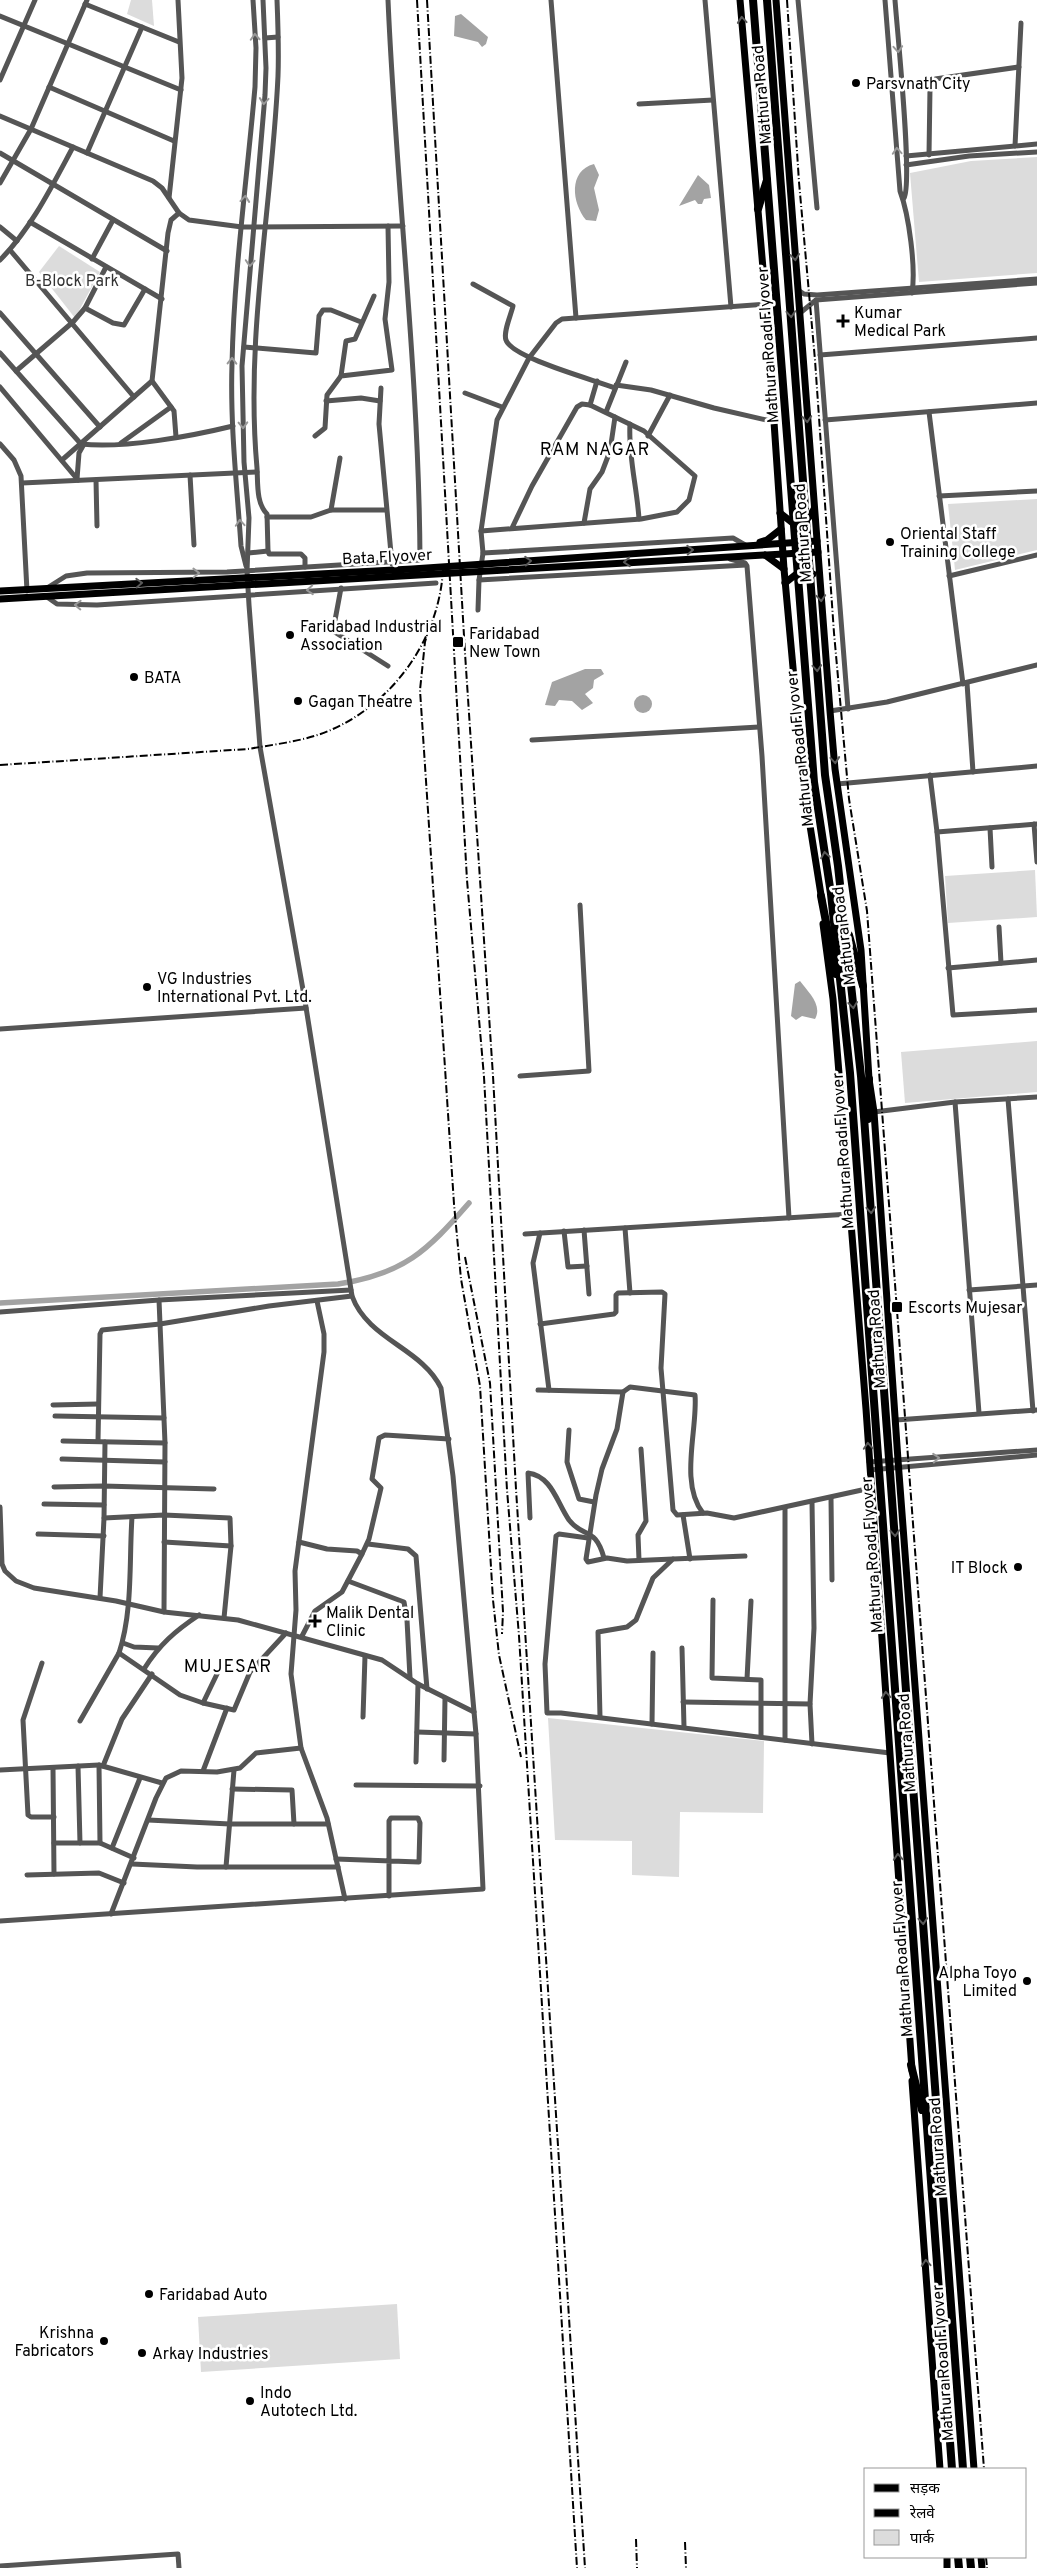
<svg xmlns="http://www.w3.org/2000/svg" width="1037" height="2568" viewBox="0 0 1037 2568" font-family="Overpass,'Noto Sans Devanagari',sans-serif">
<rect width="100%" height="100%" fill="#fff"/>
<g fill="#dcdcdc">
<polygon points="131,0 152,0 154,26 127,14"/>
<polygon points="1037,157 1037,273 919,282 910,173 971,161"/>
<polygon points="59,246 100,272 75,318 39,272"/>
<polygon points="1037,499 1037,550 955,570 948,504"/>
<polygon points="1035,870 1037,917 948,923 945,876"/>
<polygon points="1037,1041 1037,1092 905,1103 901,1052"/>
<polygon points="548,1718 764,1741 763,1813 680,1812 679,1877 632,1875 632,1841 555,1840"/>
<polygon points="397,2304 400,2359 201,2372 198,2317"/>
</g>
<g fill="#a3a3a3">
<polygon points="461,14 488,37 486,44 482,47 478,42 454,36 455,16"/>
<path d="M594,164L599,175L594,188L599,210L596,221L586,220C572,203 568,171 594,164Z"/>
<polygon points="698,175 709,185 711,198 704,199 702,204 698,204 695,200 679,206"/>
<polygon points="585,669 601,669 604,674 594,680 593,688 585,694 593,703 582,710 572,701 559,700 555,706 545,705 552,682"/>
<circle cx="643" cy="704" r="9"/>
<path d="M800,981C808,992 823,1005 815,1019L802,1016L796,1020L791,1016L795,984Z"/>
</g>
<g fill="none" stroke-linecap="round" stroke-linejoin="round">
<path stroke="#a3a3a3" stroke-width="5.5" d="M0,1303L338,1284C404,1274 427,1251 469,1203"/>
<g stroke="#555" stroke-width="5">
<path d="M277,0C278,25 279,50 278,76C272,207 245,337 257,468C258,483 256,503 267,514L268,551L269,554H301L305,558V567"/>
<polyline points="551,0 576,318"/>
<polyline points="705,0 731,307"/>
<polyline points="798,0 817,208"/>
<path d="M885,0L900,191C909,215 916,268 912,293"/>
<path d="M895,0C897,29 913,182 904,198"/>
<polyline points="85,4 179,42"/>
<polyline points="0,16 181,90"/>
<polyline points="265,38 278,37"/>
<polyline points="0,80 35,0"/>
<polyline points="49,87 174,141"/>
<polyline points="639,104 713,100"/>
<polyline points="0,116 153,181 162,188 179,213 189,220 242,227 403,226"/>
<polyline points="1015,146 1021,23"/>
<polyline points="0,153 167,251"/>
<polyline points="87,153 142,27"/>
<polyline points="929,155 930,88 935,79 1019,67"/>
<polyline points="906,156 1037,144"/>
<polyline points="906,165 969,156 1037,152"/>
<polyline points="0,183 31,129 87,0"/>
<polyline points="169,198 182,78 178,0"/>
<polyline points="30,222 162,299"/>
<polyline points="0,227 17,241"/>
<polyline points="10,250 134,397"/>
<polyline points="92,259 113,220"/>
<path d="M0,260C31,229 52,186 73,147"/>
<path d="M473,284L513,306C511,315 503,332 506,340C512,358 595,380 615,388"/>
<polyline points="798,290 804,294 817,295 1037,279"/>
<polyline points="816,300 848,709"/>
<polyline points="85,308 113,323 124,325 145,289"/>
<polyline points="0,313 100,427"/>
<polyline points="800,313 816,300 1037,283"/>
<polyline points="244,347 316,353 319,316 323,310 331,310 361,322"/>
<path d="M0,353L81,444C123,449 192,436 233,426"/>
<polyline points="820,355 1037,338"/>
<polyline points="16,371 73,322 85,308 106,267"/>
<polyline points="341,376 346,341 355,339 374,296"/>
<polyline points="152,381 174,411 176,437"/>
<polyline points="616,385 651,390 714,408 775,422"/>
<polyline points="0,387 78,480"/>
<polyline points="381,388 379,424 392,564"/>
<polyline points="465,393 502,407"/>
<polyline points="326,401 361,398 380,401"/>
<polyline points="590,405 597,381"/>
<polyline points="606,412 626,362"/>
<polyline points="929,412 963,684"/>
<polyline points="825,420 1037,403"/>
<path d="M630,424C628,455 637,487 639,519"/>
<polyline points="315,436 325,428 327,395 341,376 392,370 385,319 389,282 388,226"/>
<polyline points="648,436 670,395"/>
<polyline points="121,443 171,407"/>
<polyline points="0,444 14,460 21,476 27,591"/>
<polyline points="62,460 152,381 168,233 171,220 179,213"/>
<polyline points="190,475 194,545"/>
<polyline points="77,479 79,453 84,444"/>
<polyline points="96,480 97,526"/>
<polyline points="22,483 257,472"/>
<polyline points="939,496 1037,491"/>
<polyline points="331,510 340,458"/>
<polyline points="267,517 311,517 331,510 386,510"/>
<polyline points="584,523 590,489 602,472 610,451 615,417"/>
<polyline points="481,531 641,519 677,512 689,500 695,476 644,431 590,405 582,404 577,407 532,486 512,528"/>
<polyline points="248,553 268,551"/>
<polyline points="483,553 733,538 747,546"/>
<polyline points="730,559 745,563 747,566 762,756 789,1218"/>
<polyline points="746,565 479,580 483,553 481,531 497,420 529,358 556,323 562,319 766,304"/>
<path d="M246,566L241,546C237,486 230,425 232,364C234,271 247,179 255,87L256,48L253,0"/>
<polyline points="949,576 1037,555"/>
<path d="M47,588L66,576L87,573L227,572L420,560C419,372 396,187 388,0"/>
<polyline points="341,588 333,631 388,666"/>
<polyline points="47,597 57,604 97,605 436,583"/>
<polyline points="478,610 479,580"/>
<polyline points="967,683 973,772"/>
<polyline points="830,711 887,702 1037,665"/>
<polyline points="532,740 759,727"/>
<polyline points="930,775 937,832 953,1015 1037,1010"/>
<polyline points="837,784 1037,766"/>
<polyline points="1034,824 1037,862"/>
<polyline points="990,828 992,867"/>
<polyline points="937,832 1037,824"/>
<polyline points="999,927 1001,963"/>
<polyline points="948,968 1037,960"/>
<polyline points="0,1029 306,1008"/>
<polyline points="520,1076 589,1071 580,905"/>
<polyline points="1008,1099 1033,1411"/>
<polyline points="955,1102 979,1413"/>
<polyline points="874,1112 955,1102 1037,1097"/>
<polyline points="625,1228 630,1293"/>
<polyline points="584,1230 589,1294"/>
<polyline points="564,1231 568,1267 587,1266"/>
<polyline points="540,1233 533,1263 549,1390"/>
<polyline points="525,1234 850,1214"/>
<polyline points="969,1290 1037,1285"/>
<polyline points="159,1300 165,1443 164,1612"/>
<polyline points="317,1301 324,1334 324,1352 295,1571 296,1610 291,1674 301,1748 327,1818 345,1899"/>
<polyline points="0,1312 159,1300 351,1290"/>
<polyline points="540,1324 614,1314 616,1312 616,1295 618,1293 662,1292 665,1294 661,1368 673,1510 677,1515 707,1513 734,1518 871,1488"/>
<path d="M538,1390L623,1392L630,1387L695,1395C698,1428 679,1483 703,1513"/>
<polyline points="623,1392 617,1429 602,1469 596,1495 586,1559 588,1562 607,1558 627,1561 673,1559"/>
<polyline points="53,1405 98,1404"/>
<polyline points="55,1416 164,1418"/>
<polyline points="896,1420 1037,1410"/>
<polyline points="569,1430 567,1462 579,1499 594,1502"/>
<polyline points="63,1441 165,1443"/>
<polyline points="98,1441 100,1334 102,1330 160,1324 269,1306 352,1296"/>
<polyline points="62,1459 165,1462"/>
<polyline points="869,1462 1037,1450"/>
<polyline points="870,1470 1037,1455"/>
<polyline points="54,1487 103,1486 214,1489"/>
<polyline points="831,1498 832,1580"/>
<polyline points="812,1502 814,1628 810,1704 812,1744"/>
<polyline points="44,1504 104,1505"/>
<polyline points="0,1507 2,1564 5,1571 16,1581 34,1588 116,1601 164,1612 238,1620 382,1660 418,1684 474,1712"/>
<polyline points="683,1515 690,1559"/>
<polyline points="104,1518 164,1515 230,1518 231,1546 224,1618"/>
<path d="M530,1518L528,1473C552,1476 557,1503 569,1520C584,1539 595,1526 604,1558"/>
<polyline points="38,1534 104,1536"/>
<polyline points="588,1538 559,1534 556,1536 545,1664 547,1713 561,1713 890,1753"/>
<polyline points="164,1542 231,1546"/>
<polyline points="299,1542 327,1549 357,1551 362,1554 342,1592 315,1611 302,1636"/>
<polyline points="368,1544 408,1549 416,1556 427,1689"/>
<polyline points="362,1554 369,1539 381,1488 372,1479 379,1438 385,1435 449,1439"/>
<polyline points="639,1560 638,1535 646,1521 641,1449"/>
<polyline points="348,1581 404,1602 407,1620 410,1678"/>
<polyline points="100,1598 104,1518 105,1442"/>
<polyline points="713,1600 712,1678 761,1680 761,1737"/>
<polyline points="123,1643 134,1647 158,1648"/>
<polyline points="682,1648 684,1727"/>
<polyline points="119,1653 180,1695 203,1703 234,1710 250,1672 286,1633"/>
<polyline points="42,1663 23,1720 28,1815 31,1817 54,1817"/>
<path d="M144,1669C159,1645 175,1631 199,1615"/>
<polyline points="747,1679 751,1601"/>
<polyline points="683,1702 810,1704"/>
<polyline points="203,1703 217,1674"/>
<polyline points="363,1717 365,1656"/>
<polyline points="600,1717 598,1632 627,1627 636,1620 653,1578 673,1559 745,1556"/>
<path d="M80,1721L119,1653C133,1611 129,1561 132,1517"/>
<polyline points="652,1724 653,1653"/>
<polyline points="417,1732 476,1734"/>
<polyline points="785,1740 785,1508"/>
<polyline points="444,1760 445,1698"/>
<polyline points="416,1762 418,1684"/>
<polyline points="78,1766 80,1843"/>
<polyline points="103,1766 122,1719 152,1674"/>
<polyline points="53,1768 54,1874"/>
<polyline points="0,1770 99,1765"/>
<polyline points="203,1771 227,1708"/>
<polyline points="356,1785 480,1786"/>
<polyline points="232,1789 292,1790 294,1824"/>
<polyline points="148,1820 230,1824 328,1824"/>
<polyline points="54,1843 100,1843 134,1858"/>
<polyline points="100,1843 99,1765 162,1783"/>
<polyline points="112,1848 140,1778"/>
<polyline points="336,1859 419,1862 420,1823 418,1818 391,1818 389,1821 389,1896"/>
<polyline points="132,1864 197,1867 338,1867"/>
<polyline points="226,1867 234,1770"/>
<polyline points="27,1875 99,1873 124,1883"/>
<polyline points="111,1914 156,1798 166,1778 181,1771 217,1772 240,1768 256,1753 301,1748"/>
<path d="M0,1921L483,1889L476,1734L453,1476L441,1388C422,1348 368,1340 352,1296L305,1001L260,747L249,605L247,571L249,518L244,462L242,366L265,95L266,68L263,0"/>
<polyline points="0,2566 178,2554 179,2568"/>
</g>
<g stroke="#000" stroke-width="7">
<polyline points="740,0 766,304 784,569 804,788 822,901"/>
<polyline points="776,0 830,711 835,769 861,950 869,1079 874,1112 898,1460 974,2469"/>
<path d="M780,513L794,524C805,523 809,519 814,509"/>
<polyline points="760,542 767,540 781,529"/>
<polyline points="765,555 784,569"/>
<polyline points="785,583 799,572 813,574"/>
<polyline points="0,591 412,569 817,541"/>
<polyline points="0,599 818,552"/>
<polyline points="823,924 833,999 866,1409 912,2070"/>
<polyline points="912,2081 940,2469"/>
<polyline points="947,2557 947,2568"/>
<polyline points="981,2557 982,2568"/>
</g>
<g stroke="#000" stroke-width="8">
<polyline points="753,0 814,782 831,894 850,1073 952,2469"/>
<polyline points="767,0 825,775 838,866 861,1076 963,2469"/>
<polyline points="758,209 767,180"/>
<polyline points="821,896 836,974"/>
<polyline points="849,935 863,986"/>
<polyline points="868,1119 869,1079"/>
<polyline points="911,2065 922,2110"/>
<polyline points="958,2557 959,2568"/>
<polyline points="970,2557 971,2568"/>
</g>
<g stroke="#000" stroke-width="2" stroke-dasharray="8 2.5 1 2.5" stroke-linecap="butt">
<polyline points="417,0 467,880 484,1077 507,1490 519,1636 577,2568"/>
<polyline points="427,0 465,653 493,1076 516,1489 585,2568"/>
<polyline points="787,0 799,182 815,360 834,633 849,799 867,911 984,2469"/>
<polyline points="430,625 425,642 420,690 454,1204 461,1279 480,1386 493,1600 499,1655 521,1757"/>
<path d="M0,765L248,749C276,744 307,741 333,729C395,701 439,638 443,570"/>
<polyline points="465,1257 490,1383 503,1612 502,1634"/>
<polyline points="636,2539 637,2568"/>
<polyline points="685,2542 686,2568"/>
<polyline points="986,2557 987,2568"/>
</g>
</g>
<defs><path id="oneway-chevron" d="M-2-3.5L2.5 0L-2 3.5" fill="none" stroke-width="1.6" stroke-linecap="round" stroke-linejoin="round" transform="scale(1.25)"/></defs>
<g stroke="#595959">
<use href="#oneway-chevron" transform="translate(742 20) rotate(-95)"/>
<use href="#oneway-chevron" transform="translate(795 257) rotate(84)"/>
<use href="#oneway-chevron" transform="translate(791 314) rotate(86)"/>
<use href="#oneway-chevron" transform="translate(807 419) rotate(86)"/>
<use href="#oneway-chevron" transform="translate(690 550) rotate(-3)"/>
<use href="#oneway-chevron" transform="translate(528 561) rotate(-4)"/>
<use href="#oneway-chevron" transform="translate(627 562) rotate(176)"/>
<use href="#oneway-chevron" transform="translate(139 583) rotate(-3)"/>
<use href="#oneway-chevron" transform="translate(821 598) rotate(86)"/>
<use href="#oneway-chevron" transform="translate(817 668) rotate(86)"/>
<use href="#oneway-chevron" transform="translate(835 760) rotate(85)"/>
<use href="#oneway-chevron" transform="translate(825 855) rotate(-99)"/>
<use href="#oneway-chevron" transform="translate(853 1005) rotate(84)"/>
<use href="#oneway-chevron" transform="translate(871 1210) rotate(86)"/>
<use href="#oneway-chevron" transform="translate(868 1446) rotate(-94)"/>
<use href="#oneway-chevron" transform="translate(895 1533) rotate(86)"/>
<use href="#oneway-chevron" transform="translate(886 1695) rotate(-95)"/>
<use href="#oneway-chevron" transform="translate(898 1857) rotate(-94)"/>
<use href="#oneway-chevron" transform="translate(923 1921) rotate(86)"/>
<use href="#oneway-chevron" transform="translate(926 2263) rotate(-94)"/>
</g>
<g stroke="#999">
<use href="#oneway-chevron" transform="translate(255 37) rotate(-93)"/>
<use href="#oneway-chevron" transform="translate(898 49) rotate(86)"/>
<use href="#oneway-chevron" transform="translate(264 101) rotate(95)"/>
<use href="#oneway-chevron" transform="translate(897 151) rotate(-94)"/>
<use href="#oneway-chevron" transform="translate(245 199) rotate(-85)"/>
<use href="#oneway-chevron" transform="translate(250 263) rotate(94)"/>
<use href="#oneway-chevron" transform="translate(232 361) rotate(-89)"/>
<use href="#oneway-chevron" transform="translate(243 425) rotate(88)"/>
<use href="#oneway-chevron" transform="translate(240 523) rotate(-94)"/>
<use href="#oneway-chevron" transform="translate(196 573) rotate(-1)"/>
<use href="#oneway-chevron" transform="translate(310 590) rotate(176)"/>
<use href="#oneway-chevron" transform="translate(78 605) rotate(-178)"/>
<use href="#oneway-chevron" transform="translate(936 1458) rotate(-4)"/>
</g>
<g fill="#000" stroke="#fff" stroke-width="2">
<circle cx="856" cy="83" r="5"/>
<path d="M840.5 313.5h5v5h5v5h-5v5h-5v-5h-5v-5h5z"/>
<circle cx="890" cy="542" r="5"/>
<circle cx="290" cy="635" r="5"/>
<rect x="452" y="636" width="12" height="12" rx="2.5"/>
<circle cx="134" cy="677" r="5"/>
<circle cx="298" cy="701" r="5"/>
<circle cx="147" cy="987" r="5"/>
<rect x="891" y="1301" width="12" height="12" rx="2.5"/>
<circle cx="1018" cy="1567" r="5"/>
<path d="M312.5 1613.5h5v5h5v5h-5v5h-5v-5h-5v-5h5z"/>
<circle cx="1027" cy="1981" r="5"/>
<circle cx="149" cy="2294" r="5"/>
<circle cx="104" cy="2341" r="5"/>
<circle cx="142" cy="2353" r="5"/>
<circle cx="250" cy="2401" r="5"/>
</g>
<g text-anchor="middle" stroke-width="5" stroke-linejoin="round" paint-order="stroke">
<g font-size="16" fill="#000" stroke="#fff" text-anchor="start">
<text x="866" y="89">Parsvnath City</text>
<text x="854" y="318">Kumar<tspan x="854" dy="18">Medical Park</tspan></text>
<text x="900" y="539">Oriental Staff<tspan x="900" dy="18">Training College</tspan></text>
<text x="300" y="632">Faridabad Industrial<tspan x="300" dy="18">Association</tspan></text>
<text x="469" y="639">Faridabad<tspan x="469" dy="18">New Town</tspan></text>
<text x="144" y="683">BATA</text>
<text x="308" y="707">Gagan Theatre</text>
<text x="157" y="984">VG Industries<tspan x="157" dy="18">International Pvt. Ltd.</tspan></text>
<text x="908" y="1313">Escorts Mujesar</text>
<text x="1008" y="1573" text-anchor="end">IT Block</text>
<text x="326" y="1618">Malik Dental<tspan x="326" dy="18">Clinic</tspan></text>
<text x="1017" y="1978" text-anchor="end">Alpha Toyo<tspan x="1017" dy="18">Limited</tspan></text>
<text x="159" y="2300">Faridabad Auto</text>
<text x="94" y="2338" text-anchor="end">Krishna<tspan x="94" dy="18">Fabricators</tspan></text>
<text x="152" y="2359">Arkay Industries</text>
<text x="260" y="2398">Indo<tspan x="260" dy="18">Autotech Ltd.</tspan></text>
</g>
<g font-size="16" fill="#000" stroke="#fff">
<text transform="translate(761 95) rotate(-95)" y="6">Mathura Road</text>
<text transform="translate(767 345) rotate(-94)" y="6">Mathura Road Flyover</text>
<text transform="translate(802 533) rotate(-94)" y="6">Mathura Road</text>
<text transform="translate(387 556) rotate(-3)" y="6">Bata Flyover</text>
<text transform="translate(799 749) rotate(-96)" y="6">Mathura Road Flyover</text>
<text transform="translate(843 936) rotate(-97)" y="6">Mathura Road</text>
<text transform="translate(842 1151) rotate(-94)" y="6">Mathura Road Flyover</text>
<text transform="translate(876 1339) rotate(-94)" y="6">Mathura Road</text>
<text transform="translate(871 1555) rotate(-94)" y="6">Mathura Road Flyover</text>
<text transform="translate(906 1743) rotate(-94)" y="6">Mathura Road</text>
<text transform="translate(901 1959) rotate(-94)" y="6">Mathura Road Flyover</text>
<text transform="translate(937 2147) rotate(-94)" y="6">Mathura Road</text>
<text transform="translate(942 2363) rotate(-94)" y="6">Mathura Road Flyover</text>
</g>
<g font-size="16" fill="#333" stroke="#fff">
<text x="72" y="286">B-Block Park</text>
</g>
<g font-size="18" letter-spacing="1" fill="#000" stroke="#fff">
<text x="595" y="455">RAM NAGAR</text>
<text x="228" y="1672">MUJESAR</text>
</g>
</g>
<rect x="864" y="2468" width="162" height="90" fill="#ffffff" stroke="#999999"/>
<rect x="874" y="2484" width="25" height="8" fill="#000000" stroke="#999999"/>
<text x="910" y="2493" font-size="15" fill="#000000">सड़क</text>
<rect x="874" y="2509" width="25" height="8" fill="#000000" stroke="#999999"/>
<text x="910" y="2518" font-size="15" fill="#000000">रेलवे</text>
<rect x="874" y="2530" width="25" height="15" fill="#dcdcdc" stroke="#999999"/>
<text x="910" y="2543" font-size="15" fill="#000000">पार्क</text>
</svg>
